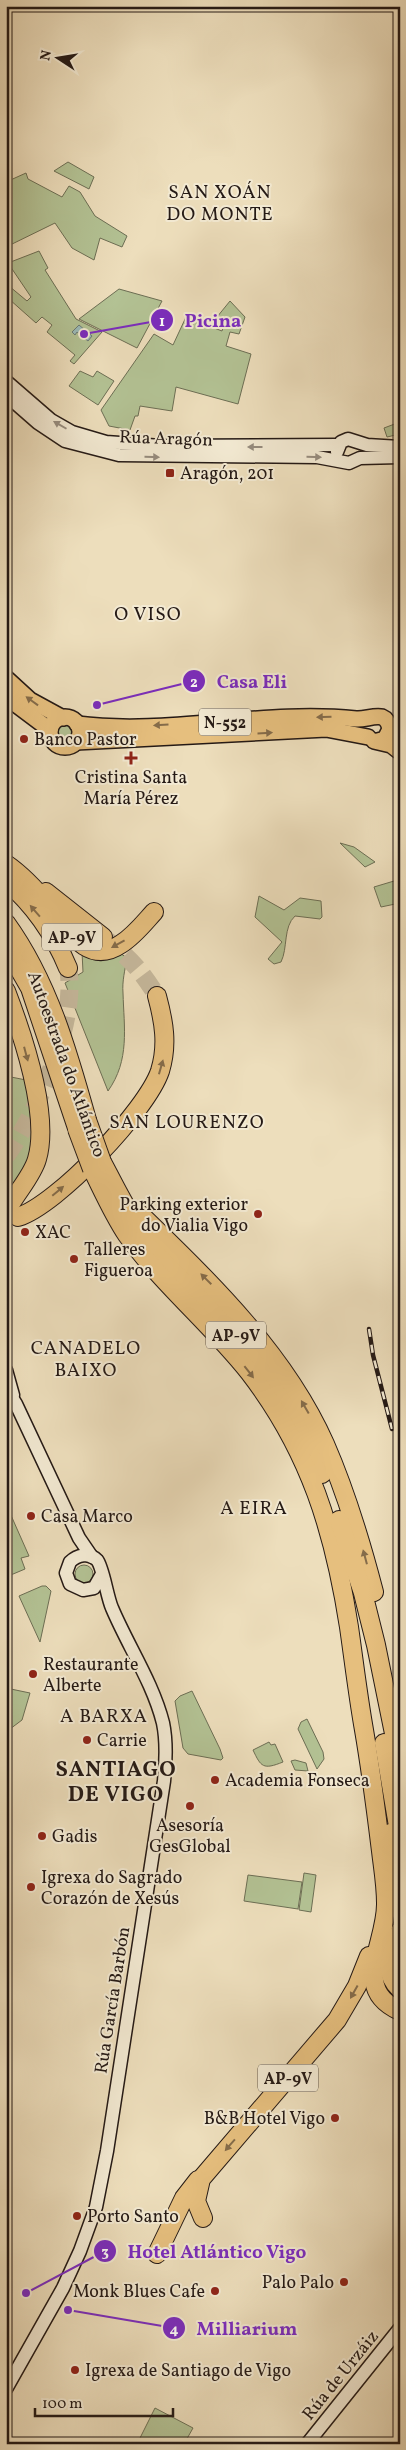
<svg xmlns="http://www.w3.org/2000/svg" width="406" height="2450" viewBox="0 0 406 2450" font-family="Vollkorn,serif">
<rect width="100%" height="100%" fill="#eddebc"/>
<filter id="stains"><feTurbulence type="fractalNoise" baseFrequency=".004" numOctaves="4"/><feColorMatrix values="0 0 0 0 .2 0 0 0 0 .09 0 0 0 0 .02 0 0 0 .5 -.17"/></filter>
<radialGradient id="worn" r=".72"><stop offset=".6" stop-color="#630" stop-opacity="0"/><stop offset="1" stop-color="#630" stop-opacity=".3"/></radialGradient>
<g fill="#b3c294" stroke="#6c6e54">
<polygon points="68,162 94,177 89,189 54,171"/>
<polygon points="26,173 28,179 62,197 69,186 80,192 95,216 127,236 122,247 100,238 94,260 72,248 55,223 6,247 6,182"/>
<polygon points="39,251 48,268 45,270 76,319 102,332 74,364 70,361 75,355 47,332 52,325 42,317 36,323 9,299 6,301 6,287 9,286 27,301 31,297 8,263"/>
<polygon points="119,289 162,301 137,348 79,319"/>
<polygon points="230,301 245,317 239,334 230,332 226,346 251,354 238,404 176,387 172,411 140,406 138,416 135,416 130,430 109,426 101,410 154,334 173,345 186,317 222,331 225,320 217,317"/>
<polygon points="80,371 93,377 97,371 114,381 98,405 69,386"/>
<polygon points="400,422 400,434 387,437 384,428"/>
<circle cx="65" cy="733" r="9"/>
<polygon points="340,843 354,847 375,862 365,867"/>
<polygon points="394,881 400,885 400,903 381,907 374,887"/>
<path d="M259,896L284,910L300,898L321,901L322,917L320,919L295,916C283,927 288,948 281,962L274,964L268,959L282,942L255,917Z"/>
<path d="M82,952L120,953L127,958C125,970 122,981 123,993C124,1028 130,1060 108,1091L65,983L83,972Z"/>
<polygon points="6,1076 26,1080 34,1139 24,1172 6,1196"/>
<polygon points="6,1504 29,1556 21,1558 25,1569 6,1577"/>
<circle cx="84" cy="1574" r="9"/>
<polygon points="42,1586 46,1586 51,1591 40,1642 19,1596"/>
<polygon points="6,1688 30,1693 22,1720 10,1729 6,1728"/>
<polygon points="192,1691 220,1749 223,1758 221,1760 188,1754 183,1748 175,1701 180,1696"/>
<polygon points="307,1719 323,1752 324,1759 317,1769 298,1729 301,1722"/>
<path d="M269,1742L271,1745L275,1744L283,1762C263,1770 261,1767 253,1750Z"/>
<polygon points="295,1760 306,1763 308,1771 295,1770 291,1761"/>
<polygon points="304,1873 316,1875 311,1912 299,1910"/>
<polygon points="248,1875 302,1882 298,1909 244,1901"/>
<polygon points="155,2408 193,2428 184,2444 150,2444 140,2438"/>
</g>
<polygon fill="#9bbbb9" stroke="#6b7a77" points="79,325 92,336 88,341 77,332 75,335 72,332"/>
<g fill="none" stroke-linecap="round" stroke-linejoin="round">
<g stroke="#c5b79b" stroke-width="18" stroke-dasharray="18 9" stroke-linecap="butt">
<path d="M104,938C130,958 140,969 157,996"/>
<path d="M6,1156C37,1114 78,1020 68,968"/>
</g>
<g stroke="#241915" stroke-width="15">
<g id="secondary">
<polyline points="6,381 51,420 72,432 106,442 161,446 338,445"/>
<polyline points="6,395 38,423 65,441 119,455 317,457 349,463 360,458 400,457"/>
<polyline points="337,452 341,442 348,439 367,445 400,447"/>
<polyline points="6,1370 13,1395"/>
<polyline points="6,1388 16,1404 79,1538 92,1557"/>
<path d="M6,2389L63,2288L80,2251L96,2207L107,2151L164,1781C166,1761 167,1742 163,1723C153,1683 128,1646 112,1608C107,1597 103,1567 97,1560C89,1552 77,1555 70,1562L66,1573L70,1584L83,1590L94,1588L102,1574"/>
<polyline points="307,2444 400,2328"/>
</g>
</g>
<g stroke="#241915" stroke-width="18">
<g id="primary">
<polyline points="6,678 30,700 63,718"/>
<polyline points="6,697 50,730"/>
<circle cx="65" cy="732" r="15"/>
<path d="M77,724C169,736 263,709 356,719C364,720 374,715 382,717C387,719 389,724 390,729L385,739L378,741"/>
<polyline points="374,741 391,745 400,752"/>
<polyline points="76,742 326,729 368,737"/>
</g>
</g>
<g stroke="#241915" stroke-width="20">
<g id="motorway">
<path d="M6,864C22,875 37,891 50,907C67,928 87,967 121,944C134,936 144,923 154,912"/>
<path d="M6,881C34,905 54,934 68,968"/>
<polyline points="46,892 103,937"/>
<path d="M6,923C48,981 68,1052 87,1120"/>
<polyline points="6,946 30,988 77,1128"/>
<path d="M6,991C22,1033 50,1115 37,1159C33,1174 18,1191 10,1205"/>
<path d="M102,1162C114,1184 125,1208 140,1229C166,1266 201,1297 231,1330C273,1375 299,1418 322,1474"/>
<path d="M92,1169C103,1191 113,1214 127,1235C163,1285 211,1324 249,1372C310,1451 334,1531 349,1627C354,1662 358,1696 364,1730C371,1771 376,1810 381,1851C383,1868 386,1885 386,1903C387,1943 350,1989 400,2011"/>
<path d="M141,1215C211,1283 285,1354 325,1444C346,1492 361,1542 374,1592"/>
<path d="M18,1217C57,1205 147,1110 160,1071C168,1045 164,1022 157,996"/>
<polyline points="339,1520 363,1593 376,1645 400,1763"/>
<polyline points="384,1743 400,1838"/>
<polyline points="390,1833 400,1892"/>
<path d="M400,1931C394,1951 380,1971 400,1989"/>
<polyline points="203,2218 196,2201 201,2179 337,2020 357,1986 369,1956"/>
<polyline points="157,2254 184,2198 198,2180"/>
</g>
</g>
<use href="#secondary" stroke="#f3ead3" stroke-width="12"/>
<use href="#primary" stroke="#e6bf7e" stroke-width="15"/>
<use href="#motorway" stroke="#e6bf7e" stroke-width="18"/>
<g stroke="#241915" stroke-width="4.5">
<polyline id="rail" points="369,1329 373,1355 392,1429"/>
</g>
<use href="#rail" stroke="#f3ead3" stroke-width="2.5" stroke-dasharray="8" stroke-linecap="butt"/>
<g stroke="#241915" stroke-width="20" stroke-linecap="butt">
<g id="motorway-bridge">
<polyline points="87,1120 102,1162"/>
<polyline points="77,1129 92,1169"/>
</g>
</g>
<use href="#motorway-bridge" stroke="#e6bf7e" stroke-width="18"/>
</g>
<defs><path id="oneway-solid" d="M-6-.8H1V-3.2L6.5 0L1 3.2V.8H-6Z" transform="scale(1.25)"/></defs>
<g fill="#968c7e">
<use href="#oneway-solid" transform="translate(60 425) rotate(-150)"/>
<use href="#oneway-solid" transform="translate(255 447) rotate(-180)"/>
<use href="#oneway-solid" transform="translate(152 457) rotate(1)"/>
<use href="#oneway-solid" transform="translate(314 457) rotate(2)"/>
</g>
<g fill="#856c4a">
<use href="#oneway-solid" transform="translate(32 701) rotate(-144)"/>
<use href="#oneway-solid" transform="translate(324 717) rotate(178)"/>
<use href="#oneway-solid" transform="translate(161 725) rotate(177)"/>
<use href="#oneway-solid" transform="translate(265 733) rotate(-3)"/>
<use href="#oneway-solid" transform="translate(35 911) rotate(-131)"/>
<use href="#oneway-solid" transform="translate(118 944) rotate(151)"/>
<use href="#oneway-solid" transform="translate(26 1054) rotate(75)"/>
<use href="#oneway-solid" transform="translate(161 1067) rotate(-74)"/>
<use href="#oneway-solid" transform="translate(58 1191) rotate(-40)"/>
<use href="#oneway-solid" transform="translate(206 1279) rotate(-135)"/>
<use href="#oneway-solid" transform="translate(249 1372) rotate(52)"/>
<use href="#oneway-solid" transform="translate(305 1407) rotate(-120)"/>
<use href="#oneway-solid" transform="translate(365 1557) rotate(-105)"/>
<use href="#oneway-solid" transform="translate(354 1992) rotate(119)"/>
<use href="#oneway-solid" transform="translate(230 2145) rotate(131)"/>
</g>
<g fill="#8f2418" stroke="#f3ead3" stroke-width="2">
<rect x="165" y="468" width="10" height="10" rx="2.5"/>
<circle cx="24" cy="739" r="5"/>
<path d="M128.5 750.5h5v5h5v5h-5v5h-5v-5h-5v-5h5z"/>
<circle cx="258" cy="1214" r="5"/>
<circle cx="25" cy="1232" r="5"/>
<circle cx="74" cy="1259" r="5"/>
<circle cx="31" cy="1516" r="5"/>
<circle cx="33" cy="1674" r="5"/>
<circle cx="87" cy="1740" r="5"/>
<circle cx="215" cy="1780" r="5"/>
<circle cx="190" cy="1806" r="5"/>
<circle cx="42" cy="1836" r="5"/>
<circle cx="31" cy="1887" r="5"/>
<circle cx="335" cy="2118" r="5"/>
<circle cx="77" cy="2216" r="5"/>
<circle cx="344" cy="2282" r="5"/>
<circle cx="215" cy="2291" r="5"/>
<circle cx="75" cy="2370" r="5"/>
</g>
<g text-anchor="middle" stroke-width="4" stroke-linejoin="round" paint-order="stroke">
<g fill="#f3ead3" stroke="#62584e" stroke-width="1">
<rect x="199" y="708.5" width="52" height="27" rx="4"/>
<rect x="42" y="923.5" width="60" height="27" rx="4"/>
<rect x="206" y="1321.5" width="60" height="27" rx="4"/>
<rect x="258" y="2064.5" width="60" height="27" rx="4"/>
</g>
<g font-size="16" font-weight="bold" fill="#241915">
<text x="225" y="728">N-552</text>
<text x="72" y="943">AP-9V</text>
<text x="236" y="1341">AP-9V</text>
<text x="288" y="2084">AP-9V</text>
</g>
<g font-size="18" fill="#241915" stroke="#f3ead3">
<text transform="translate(166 438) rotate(2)" y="6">Rúa Aragón</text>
<text transform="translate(67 1064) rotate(70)" y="6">Autoestrada do Atlántico</text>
<text transform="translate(112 2000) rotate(-81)" y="6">Rúa García Barbón</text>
<text transform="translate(340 2375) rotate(-51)" y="6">Rúa de Urzáiz</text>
</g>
<g font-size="18" fill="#241915" stroke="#f3ead3" text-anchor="start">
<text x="180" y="479">Aragón, 201</text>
<text x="34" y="745">Banco Pastor</text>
<text x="131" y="783" text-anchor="middle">Cristina Santa<tspan x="131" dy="21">María Pérez</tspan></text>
<text x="248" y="1210" text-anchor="end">Parking exterior<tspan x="248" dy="21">do Vialia Vigo</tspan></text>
<text x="35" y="1238">XAC</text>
<text x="84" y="1255">Talleres<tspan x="84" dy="21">Figueroa</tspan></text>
<text x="41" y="1522">Casa Marco</text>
<text x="43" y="1670">Restaurante<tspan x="43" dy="21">Alberte</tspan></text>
<text x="97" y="1746">Carrie</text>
<text x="225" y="1786">Academia Fonseca</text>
<text x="190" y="1831" text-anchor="middle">Asesoría<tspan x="190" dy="21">GesGlobal</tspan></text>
<text x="52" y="1842">Gadis</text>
<text x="41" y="1883">Igrexa do Sagrado<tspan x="41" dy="21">Corazón de Xesús</tspan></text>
<text x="325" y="2124" text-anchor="end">B&amp;B Hotel Vigo</text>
<text x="87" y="2222">Porto Santo</text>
<text x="334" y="2288" text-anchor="end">Palo Palo</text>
<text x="205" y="2297" text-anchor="end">Monk Blues Cafe</text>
<text x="85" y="2376">Igrexa de Santiago de Vigo</text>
</g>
<g font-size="19" letter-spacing="1" fill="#241915" stroke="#f3ead3">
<text x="220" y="198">SAN XOÁN<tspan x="220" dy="22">DO MONTE</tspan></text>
<text x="148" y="620">O VISO</text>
<text x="187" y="1128">SAN LOURENZO</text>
<text x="86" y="1354">CANADELO<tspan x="86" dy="22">BAIXO</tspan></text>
<text x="254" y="1514">A EIRA</text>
<text x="104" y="1722">A BARXA</text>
</g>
<g font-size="22" font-weight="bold" letter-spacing="1" fill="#241915" stroke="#f3ead3">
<text x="116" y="1776">SANTIAGO<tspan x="116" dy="25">DE VIGO</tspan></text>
</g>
</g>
<path fill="none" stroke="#7b2cbf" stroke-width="2" d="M84 334L162 320M97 705L194 681M26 2293L105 2251M68 2310L174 2328"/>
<g fill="#7b2cbf" stroke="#f3ead3" stroke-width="2">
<circle cx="84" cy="334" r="5"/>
<circle cx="97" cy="705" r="5"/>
<circle cx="26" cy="2293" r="5"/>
<circle cx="68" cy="2310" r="5"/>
<circle cx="162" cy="320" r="12"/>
<circle cx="194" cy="681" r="12"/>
<circle cx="105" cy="2251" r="12"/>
<circle cx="174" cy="2328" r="12"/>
</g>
<g font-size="15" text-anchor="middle" font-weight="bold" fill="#fff">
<text x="162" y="326">1</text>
<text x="194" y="687">2</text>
<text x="105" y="2256">3</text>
<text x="174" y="2334">4</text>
</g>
<g font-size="19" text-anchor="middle" font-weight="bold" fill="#7b2cbf" stroke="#f3ead3" stroke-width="4" stroke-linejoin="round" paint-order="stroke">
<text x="213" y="327">Picina</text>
<text x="252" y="688">Casa Eli</text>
<text x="217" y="2258">Hotel Atlántico Vigo</text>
<text x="247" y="2335">Milliarium</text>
</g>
<rect width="406" height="2450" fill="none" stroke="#eddebc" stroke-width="25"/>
<rect x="8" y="8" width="391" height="2435" fill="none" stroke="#241915" stroke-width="2.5"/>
<rect x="12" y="12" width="381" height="2425" fill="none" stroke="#241915"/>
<g transform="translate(58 58) rotate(282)" stroke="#f3ead3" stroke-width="4" paint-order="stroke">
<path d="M0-4L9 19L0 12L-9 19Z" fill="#241915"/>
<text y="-8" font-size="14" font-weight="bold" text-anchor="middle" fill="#241915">N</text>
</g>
<path d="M35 2408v8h138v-8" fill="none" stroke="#241915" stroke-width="2.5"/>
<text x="42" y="2408" font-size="15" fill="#241915" stroke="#f3ead3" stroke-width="4" paint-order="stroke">100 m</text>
<rect width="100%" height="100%" filter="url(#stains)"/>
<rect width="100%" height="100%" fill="url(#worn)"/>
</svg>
